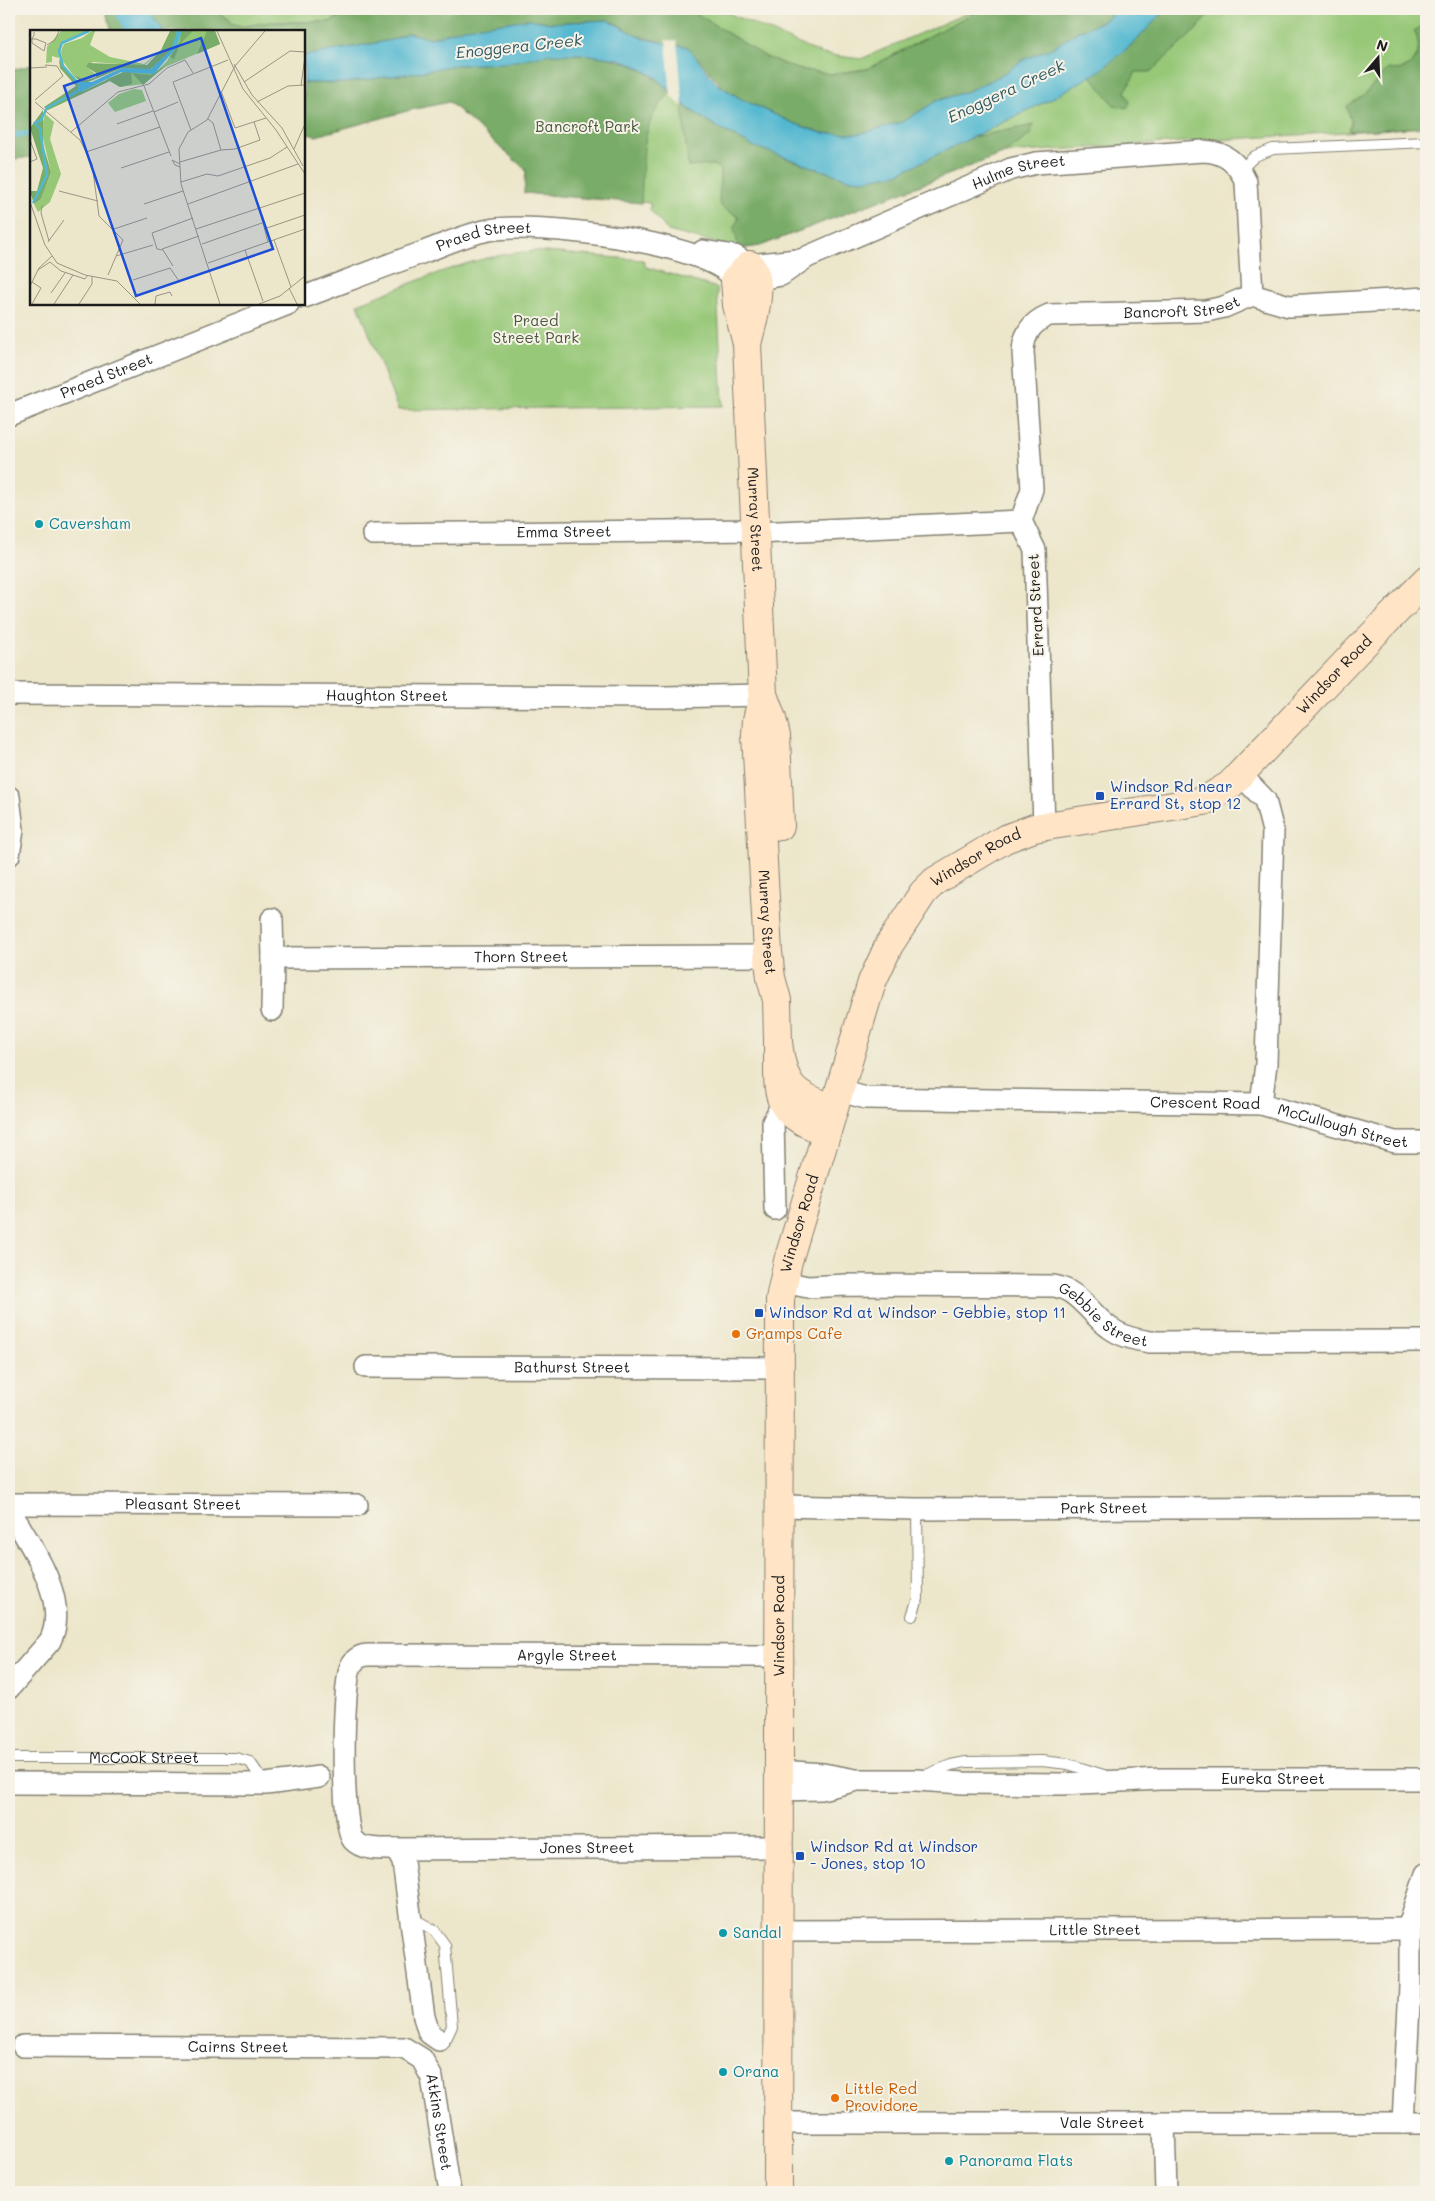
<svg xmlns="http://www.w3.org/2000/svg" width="1435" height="2201" viewBox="0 0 1435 2201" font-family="Mali,sans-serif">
<rect width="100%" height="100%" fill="#f7f3e8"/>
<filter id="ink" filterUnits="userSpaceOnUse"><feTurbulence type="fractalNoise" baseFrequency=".02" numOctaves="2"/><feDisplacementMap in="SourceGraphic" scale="10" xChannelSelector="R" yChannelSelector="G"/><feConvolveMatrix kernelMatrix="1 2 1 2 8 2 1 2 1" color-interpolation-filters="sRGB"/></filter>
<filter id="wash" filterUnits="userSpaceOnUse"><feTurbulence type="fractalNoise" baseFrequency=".0096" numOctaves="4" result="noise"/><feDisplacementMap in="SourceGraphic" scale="20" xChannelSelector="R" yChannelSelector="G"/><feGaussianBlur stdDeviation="1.12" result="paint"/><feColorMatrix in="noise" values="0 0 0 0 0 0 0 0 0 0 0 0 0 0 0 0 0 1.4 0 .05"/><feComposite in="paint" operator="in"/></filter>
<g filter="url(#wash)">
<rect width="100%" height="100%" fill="#ece6ca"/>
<g fill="#97c878" stroke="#5a724a">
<polygon points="212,9 345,9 337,18 330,22 270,22 240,27 231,24 230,20"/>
<polygon points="689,9 719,9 822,54 861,59 976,9 981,9 867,69 831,74 797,69 766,57"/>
<polygon points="1172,9 1426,9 1426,127 1005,153 760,246 739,249 668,231 650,210 650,203 524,193 526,170 449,102 656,77 689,109 898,174 1049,100 1101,70 1160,15"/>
<path d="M534,251L643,260L646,267L717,288L723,406L398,410L358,304C416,282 471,255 534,251Z"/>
</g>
<g fill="#79ac68" stroke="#4a6442">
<polygon points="105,9 127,9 137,31 112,31"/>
<polygon points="149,9 212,9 230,20 231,24 240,27 270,22 330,22 337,18 345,9 689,9 766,57 797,69 831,74 867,69 981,9 1121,9 1101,22 1077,32 1052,48 1025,59 998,77 968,91 936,101 903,122 858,134 826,134 793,123 741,99 721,86 699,59 658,41 634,35 623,27 608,20 551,23 529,19 454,31 431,38 407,33 393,40 304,56 304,31 163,31 156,24"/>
<polygon points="1172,9 1213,9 1196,30 1150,72 1136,72 1125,92 1130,102 1127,108 1114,105 1091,76 1134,43 1160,15"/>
<path d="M1426,22V127L1349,131L1351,121L1347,106L1364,95L1388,69C1412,74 1426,52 1414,31Z"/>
<path d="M549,54C598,53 634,56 671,92C638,122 644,161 641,203L524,193L526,170L449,102L411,110L316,136L304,133V83H344L420,72L454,65L487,64Z"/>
<polygon points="31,65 31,157 9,160 9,71"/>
<path d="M682,103C690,111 700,116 710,123C753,149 801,163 848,179L863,180L897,174L973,137L1034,125L1030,135L1005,153L760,246L739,249L734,228L739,217L723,208L719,203L720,169L713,165L688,167Z"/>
</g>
<g fill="#52b8d0" stroke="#376a76">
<polygon points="1121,9 1172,9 1160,15 1137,40 1101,70 1049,100 897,174 863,180 848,179 755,147 722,130 689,109 656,77 634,65 619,59 581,54 549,54 506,63 454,65 420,72 344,83 304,83 304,56 392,40 407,33 431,38 465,28 529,19 551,23 608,20 644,39 688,47 717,84 741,99 793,123 822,133 858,134 903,122 936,101 968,91 998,77 1025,59 1052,48 1077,32 1101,22"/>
<polygon points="152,15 163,31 137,31 133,21"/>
</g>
<polygon fill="#ece6ca" points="666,40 677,41 683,107 671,96"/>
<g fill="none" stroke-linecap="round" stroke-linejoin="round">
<polyline stroke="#52b8d0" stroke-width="5.5" points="9,135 31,134"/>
<polyline stroke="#52b8d0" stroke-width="32" points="131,9 142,31"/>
</g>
</g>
<g filter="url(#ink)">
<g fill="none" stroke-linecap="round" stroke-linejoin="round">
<g stroke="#848173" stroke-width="12">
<g id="lane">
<polyline points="1240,170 1255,156 1273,149 1426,142"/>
<polyline points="912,1616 918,1598 917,1509"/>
<path id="s1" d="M9,1758H236L250,1762L265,1784"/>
<polyline points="926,1775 951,1765 966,1762 1042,1761 1068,1764 1107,1776"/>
<polyline points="412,1918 434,1930 445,1945 452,2026 447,2037 439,2040"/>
</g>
</g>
<g stroke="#848173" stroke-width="24">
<g id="street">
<polyline points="703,251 735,256 750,265 797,260"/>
<path id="s2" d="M756,280L781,275L807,257L1011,169L1036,163L1203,151C1225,152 1237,162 1246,182L1252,295"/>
<path id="s3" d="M304,297C344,282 384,266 424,252C445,244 467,234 489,230C532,221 711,242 735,280"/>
<path id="s4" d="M9,415L288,304"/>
<polyline points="756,533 1021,521"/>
<path id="s5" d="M373,534L756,530"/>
<path id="s6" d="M9,694L665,697L763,695"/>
<polyline points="9,797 13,830 9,855"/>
<path id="s7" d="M1044,826L1035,550L1021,521L1032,489L1023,351C1024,333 1032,322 1049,315L1206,311L1224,307L1252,295L1289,306L1426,298"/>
<polyline points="272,919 273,958 272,1010"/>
<path id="s8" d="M273,958L768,956"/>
<path id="s9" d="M840,1091L866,1098L1261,1104L1266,1064L1273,831L1265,800L1241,775"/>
<path id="s10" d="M1261,1104L1395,1142H1426"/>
<polyline points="775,1209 773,1122 782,1104"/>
<path id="s11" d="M783,1282L808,1287L846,1285L1054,1286C1079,1290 1090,1314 1110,1328C1122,1337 1136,1340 1150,1342L1426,1341"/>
<path id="s12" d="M366,1367L779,1368"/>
<path id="s13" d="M9,1504L357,1505"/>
<path id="s14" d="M780,1506L917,1509L1426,1507"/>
<path d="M9,1509C29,1543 71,1600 50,1641L9,1688"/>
<path id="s15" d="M779,1771L823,1774L856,1780H916L964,1783L1062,1784L1160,1779H1426"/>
<polyline points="9,1783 266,1784 319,1777"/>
<polyline points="779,1790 821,1789 853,1781"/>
<path id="s16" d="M396,1849L779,1847"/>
<path id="s17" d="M780,1931L1409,1929"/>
<path id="s18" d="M439,2040L429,2033L424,2017L403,1862L396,1849C383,1849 363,1851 353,1840C341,1826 342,1685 351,1666C355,1658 361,1655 369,1655L780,1656"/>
<path id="s19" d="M23,2046L404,2048L422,2059L432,2078L450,2192"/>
<path id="s20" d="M778,2123H1426"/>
<polyline points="1403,2123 1410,1986 1410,1922 1426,1874"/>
<polyline points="1164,2124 1166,2192"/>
</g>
</g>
<g stroke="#848173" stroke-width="30">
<g id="secondary">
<path id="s21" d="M735,280L737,305L747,344L763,695L757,720L756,735L768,952L771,978L777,1000L778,1042"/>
<path d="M735,280L750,265C765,282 753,320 748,340"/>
<polyline points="764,697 772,719 776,736 780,826"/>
<path d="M827,1132C770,1111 779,1096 778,1042C783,1086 793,1096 834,1108"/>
<path id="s22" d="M778,2192L780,1299L788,1261L872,982L889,945L923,893L935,881L1005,839L1034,828L1204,801L1230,785L1355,653L1426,581"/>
</g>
</g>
<use href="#lane" stroke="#fff" stroke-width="10"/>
<use href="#street" stroke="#fff" stroke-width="21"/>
<use href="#secondary" stroke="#ffe4c6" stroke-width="28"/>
</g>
</g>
<g fill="#0f9aa8" stroke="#f7f3e8" stroke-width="2">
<circle cx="39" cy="524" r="5"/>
<circle cx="723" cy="1933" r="5"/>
<circle cx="723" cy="2072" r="5"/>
<circle cx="949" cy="2161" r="5"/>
</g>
<g fill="#1a4fb4" stroke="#f7f3e8" stroke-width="2">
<rect x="1095" y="791" width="10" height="10" rx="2.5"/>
<rect x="754" y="1308" width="10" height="10" rx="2.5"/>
<rect x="795" y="1851" width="10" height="10" rx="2.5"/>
</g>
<g fill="#e8710a" stroke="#f7f3e8" stroke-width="2">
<circle cx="736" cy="1334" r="5"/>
<circle cx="835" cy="2098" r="5"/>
</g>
<g text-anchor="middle" stroke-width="4" stroke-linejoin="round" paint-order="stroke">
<g font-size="15" fill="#47583c" stroke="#f7f3e8">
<text x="587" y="132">Bancroft Park</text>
<text x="536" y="326">Praed<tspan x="536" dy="17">Street Park</tspan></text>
</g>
<g font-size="15" fill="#1c1c1c" stroke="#f7f3e8">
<text dy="5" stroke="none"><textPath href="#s2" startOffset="286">Hulme Street</textPath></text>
<text dy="5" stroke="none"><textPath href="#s3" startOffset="191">Praed Street</textPath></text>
<text dy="5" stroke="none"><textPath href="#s7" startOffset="661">Bancroft Street</textPath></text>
<text dy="5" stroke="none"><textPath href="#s4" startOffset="105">Praed Street</textPath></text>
<text dy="5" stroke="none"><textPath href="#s21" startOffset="241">Murray Street</textPath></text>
<text dy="5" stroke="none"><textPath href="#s5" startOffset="191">Emma Street</textPath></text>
<text transform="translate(1036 605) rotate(-93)" y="5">Errard Street</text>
<text dy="5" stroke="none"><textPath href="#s22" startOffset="1810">Windsor Road</textPath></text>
<text dy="5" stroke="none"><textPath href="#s6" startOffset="378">Haughton Street</textPath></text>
<text dy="5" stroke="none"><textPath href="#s22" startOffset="1390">Windsor Road</textPath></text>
<text dy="5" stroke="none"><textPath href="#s21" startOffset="645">Murray Street</textPath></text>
<text dy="5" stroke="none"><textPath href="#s8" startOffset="248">Thorn Street</textPath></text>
<text dy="5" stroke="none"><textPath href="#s9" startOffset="366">Crescent Road</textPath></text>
<text dy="5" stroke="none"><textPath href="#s10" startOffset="85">McCullough Street</textPath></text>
<text dy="5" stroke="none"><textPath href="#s22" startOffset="971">Windsor Road</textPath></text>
<text dy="5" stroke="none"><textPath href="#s11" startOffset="330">Gebbie Street</textPath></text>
<text dy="5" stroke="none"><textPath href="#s12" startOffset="206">Bathurst Street</textPath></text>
<text dy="5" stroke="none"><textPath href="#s13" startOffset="174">Pleasant Street</textPath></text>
<text dy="5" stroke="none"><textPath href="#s14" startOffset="324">Park Street</textPath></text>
<text dy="5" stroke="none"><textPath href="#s22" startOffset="566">Windsor Road</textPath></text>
<text dy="5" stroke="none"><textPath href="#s18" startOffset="641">Argyle Street</textPath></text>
<text dy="5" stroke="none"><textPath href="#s1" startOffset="135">McCook Street</textPath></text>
<text dy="5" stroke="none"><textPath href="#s15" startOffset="495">Eureka Street</textPath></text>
<text dy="5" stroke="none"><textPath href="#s16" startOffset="191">Jones Street</textPath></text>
<text dy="5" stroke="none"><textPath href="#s17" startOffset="315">Little Street</textPath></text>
<text dy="5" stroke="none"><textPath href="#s19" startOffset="215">Cairns Street</textPath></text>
<text dy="5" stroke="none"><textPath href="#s19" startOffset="468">Atkins Street</textPath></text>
<text dy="5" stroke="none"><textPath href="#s20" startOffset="324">Vale Street</textPath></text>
</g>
<g font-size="15" fill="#0d838f" stroke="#f7f3e8" text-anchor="start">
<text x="49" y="529">Caversham</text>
<text x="733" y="1938">Sandal</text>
<text x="733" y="2077">Orana</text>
<text x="959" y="2166">Panorama Flats</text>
</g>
<g font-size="15" fill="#164399" stroke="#f7f3e8" text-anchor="start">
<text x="1110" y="792">Windsor Rd near<tspan x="1110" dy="17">Errard St, stop 12</tspan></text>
<text x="769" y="1318">Windsor Rd at Windsor - Gebbie, stop 11</text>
<text x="810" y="1852">Windsor Rd at Windsor<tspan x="810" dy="17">- Jones, stop 10</tspan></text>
</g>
<g font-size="15" fill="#c56008" stroke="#f7f3e8" text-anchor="start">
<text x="746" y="1339">Gramps Cafe</text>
<text x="845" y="2094">Little Red<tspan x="845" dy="17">Providore</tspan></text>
</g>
<g font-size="16" font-style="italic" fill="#325a64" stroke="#f7f3e8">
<text transform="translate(519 46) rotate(-6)" y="6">Enoggera Creek</text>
<text transform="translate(1006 91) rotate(-25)" y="6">Enoggera Creek</text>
</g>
</g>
<g transform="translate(30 30)">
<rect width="275" height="275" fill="#ece6ca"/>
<path d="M31,1H59L32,13L29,28L22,26V32L16,33L17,17ZM62,1H65L60,15L80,27L114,34L129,22L114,36L63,32L56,37L67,45L57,50L43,45L32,30L31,21L34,14L52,8ZM151,1H185L190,14L135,37L114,54L90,57L76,49L99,41L126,42L137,31L150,7ZM104,59L112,60L116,71L85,82L78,73L89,64ZM15,84L24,92L20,109L31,144L20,172L8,182L4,174L11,169L21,142L11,100Z" fill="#97c878"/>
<path d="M140,1H147L146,11L140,22L120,40L92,38L53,54L43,45L57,50L66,47V43L56,37L58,33L117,35L131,20ZM151,1H163L150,14L144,29L140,27L150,11ZM177,1H185L190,14L167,24ZM29,29L49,55L48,60L53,61L95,41L101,42L102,54L90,57L80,51L18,80L14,77L46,56L30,38ZM137,34L113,55L102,43L121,45ZM13,80V115L21,142L11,169L4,174L0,161H7L13,138L0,98Z" fill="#79ac68"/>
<path d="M147,1H151V4L146,18L124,44L91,42L51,62L48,59L49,52H62L92,38L121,39L141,20Z" fill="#52b8d0"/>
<path fill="none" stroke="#52b8d0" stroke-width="2.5" d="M49,54L33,36L29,21L32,13L59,1M3,173L17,145L10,99L5,93L11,90L17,78L50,60"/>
<path fill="none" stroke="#999584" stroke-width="1" d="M187,1L213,59L246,100L275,144M0,8L2,9H6L16,13L14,21L2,13V9L4,5V2M17,15L25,10L29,1M204,34L222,65L252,98L273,136M205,36L235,1M0,38L17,37M214,52L260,21L275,22M119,54L137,38L155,30L163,43M271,55L275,27M114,56L141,126M191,61L205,98L236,88M5,70L33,46L27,36L15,35M5,72L50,110L62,134L69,186L93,210L78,245M227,72L258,56L275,55M124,82L148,72M87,94L123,81M161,100L143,52L198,30M41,102L88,62L119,54M0,110L7,129L0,132M264,119L275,94M191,120L205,119L230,110L224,92M56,122L130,97M150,132L191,120L183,93L178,89M150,134L142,130L145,135L150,137M91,138L139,122M151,152L177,144L188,146L240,128L257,117M29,161L68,171M0,172L15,215L27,233L55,245L87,251L110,274M114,174L153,161M158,174L268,134M12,175L11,183L19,211M229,178L238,212M84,199L117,188M166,199L275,163M234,199L275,185M244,210L261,257M18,212L34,190M172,214L232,193M132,219L169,206M215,220L233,271M86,226L123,215M178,233L275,199M143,236L133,220L127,219L122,203L163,188M8,240L20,232L31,241L55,249L58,245M163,246L180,241M103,250L140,238L149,251L162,247M0,256L9,238L22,226M259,258L267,274M21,263L35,243M2,274L11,258L2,252M24,274L43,245M49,274L62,254V246M125,274L126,266L140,262L142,266M190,274L151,154L149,119L158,102L177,90L205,36M229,274L250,266L275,246"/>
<path fill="#1d4ed8" fill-opacity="0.15" stroke="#1d4ed8" stroke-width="2.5" d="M171,8L243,219L106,266L34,56Z"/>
<rect width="275" height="275" fill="none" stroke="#1c1c1c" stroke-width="2.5"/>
</g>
<rect width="1435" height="2201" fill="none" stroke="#f7f3e8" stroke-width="30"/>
<g transform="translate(1378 58) rotate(19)" stroke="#f7f3e8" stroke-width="4" paint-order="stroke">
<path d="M0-4L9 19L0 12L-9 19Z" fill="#1c1c1c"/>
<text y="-8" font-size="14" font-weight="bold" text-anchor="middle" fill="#1c1c1c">N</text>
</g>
</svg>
